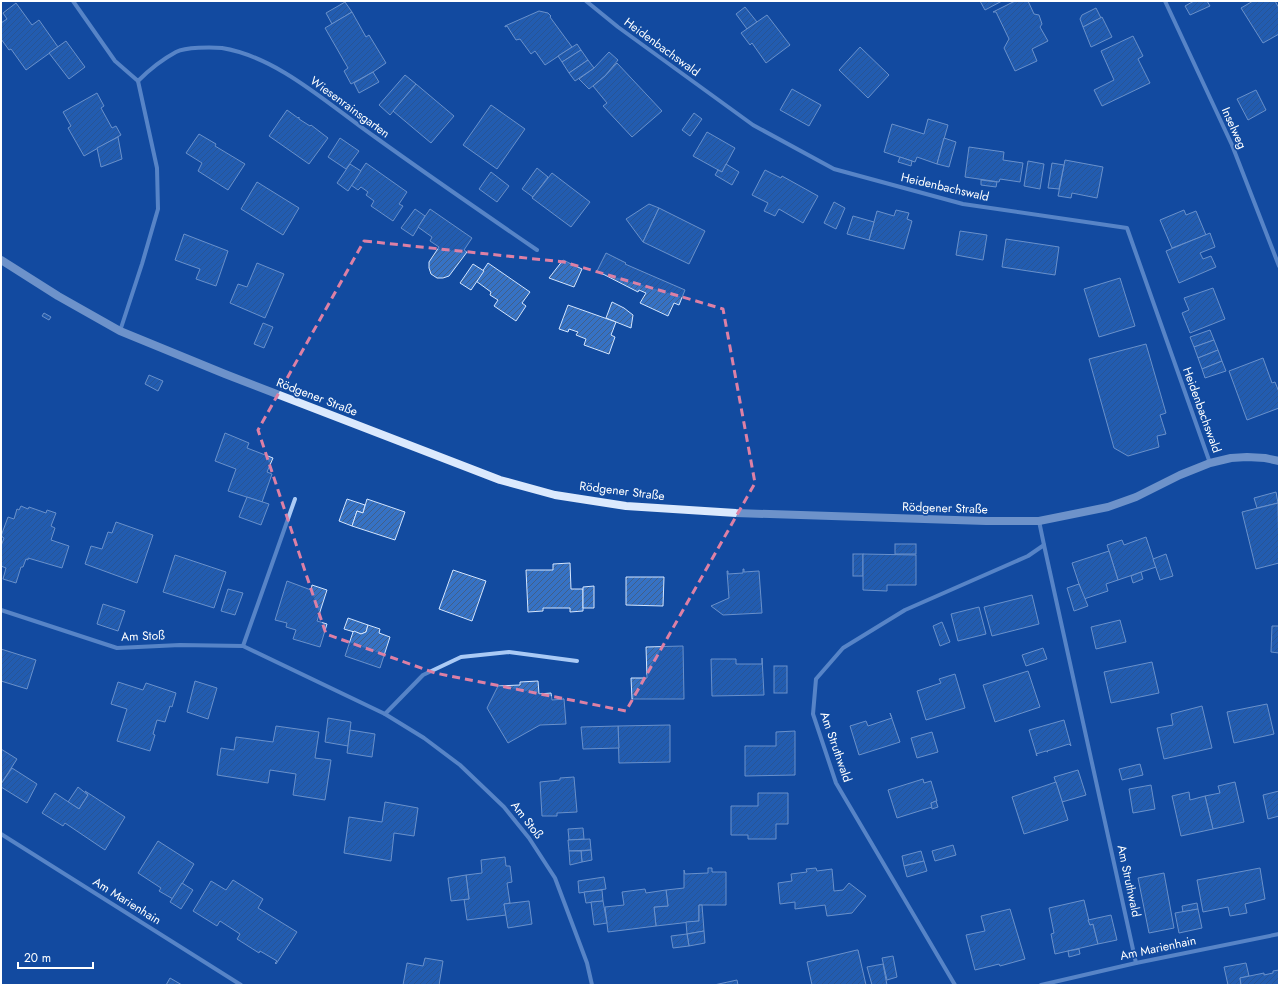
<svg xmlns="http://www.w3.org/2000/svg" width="1280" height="986" viewBox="0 0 1280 986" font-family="Jost,sans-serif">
<defs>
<pattern id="building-hatch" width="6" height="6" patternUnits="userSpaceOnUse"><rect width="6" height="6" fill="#3672c4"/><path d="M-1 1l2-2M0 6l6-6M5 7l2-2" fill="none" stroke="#415f88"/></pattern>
</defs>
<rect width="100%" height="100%" fill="#124ba0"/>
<g fill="url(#building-hatch)" stroke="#d3e5fe">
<polygon points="980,1 1002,1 985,10"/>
<polygon points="1015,1 1028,1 1034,14 1039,15 1042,24 1040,27 1048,41 1032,49 1037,61 1015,71 1004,48 1009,39 996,12 993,12"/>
<polygon points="1194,1 1207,1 1210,6 1190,15 1185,6"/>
<polygon points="1253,1 1275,1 1279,8 1279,34 1263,43 1241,8"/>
<polygon points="345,2 352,12 332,24 326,13"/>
<polygon points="16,3 32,25 39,20 58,47 26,70 11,49 9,50 1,39 1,23 7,19 3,13"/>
<polygon points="745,7 757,22 747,29 736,14"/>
<polygon points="1096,8 1101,18 1083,27 1080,19 1082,15"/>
<polygon points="539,11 548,13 551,16 550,17 572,47 545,65 535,51 531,54 520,39 516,40 507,26 505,27 505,26"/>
<polygon points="352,12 366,37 369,35 386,63 373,72 351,84 344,71 348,68 325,28"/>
<polygon points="767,15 790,45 766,63 752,43 750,45 741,33"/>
<polygon points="1102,17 1112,37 1091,47 1083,27"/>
<polygon points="1133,36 1143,56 1138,59 1150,83 1102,106 1094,90 1114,80 1101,51"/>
<polygon points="66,41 85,67 69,79 49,53"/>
<polygon points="577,44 581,50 562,62 558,56"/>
<polygon points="860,47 889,75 868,98 839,70"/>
<polygon points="581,50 588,60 569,73 562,62"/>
<polygon points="609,52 618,60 605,76 589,89 579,79 594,68"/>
<polygon points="588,60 594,68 575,81 569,73"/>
<polygon points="617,63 662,111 632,137 603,106 607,103 593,86 605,76"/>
<polygon points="373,72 379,82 359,93 354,83"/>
<polygon points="405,75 416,84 390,115 379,105"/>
<polygon points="416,84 454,116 431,143 393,111"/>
<polygon points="792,89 821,105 809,126 780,110"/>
<polygon points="1256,90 1266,110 1248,120 1237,99"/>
<polygon points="97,93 104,106 101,108 112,128 116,126 121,135 84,156 68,128 71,126 63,112"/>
<polygon points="491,105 525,129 497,169 463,145"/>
<polygon points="287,110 298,118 299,117 299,119 310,126 311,125 328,138 309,164 269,136"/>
<polygon points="694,113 702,119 690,136 682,130"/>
<polygon points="928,119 948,125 937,164 917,157 915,162 884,152 892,124 924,134"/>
<polygon points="707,132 735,148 722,172 693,156"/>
<polygon points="199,134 216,144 215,146 245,164 228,190 198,171 202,163 186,153"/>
<polygon points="118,137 122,159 101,167 97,148"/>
<polygon points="340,138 359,151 346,169 328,157"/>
<polygon points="944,138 956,142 949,167 937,164"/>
<polygon points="969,147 1004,152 1003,160 1023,163 1020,182 1000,179 999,182 965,177"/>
<polygon points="900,157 912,161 911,166 898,162"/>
<polygon points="1065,160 1103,167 1097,198 1072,193 1071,198 1058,196"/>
<polygon points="1028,161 1044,164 1040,189 1024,186"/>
<polygon points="366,163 407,192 399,204 403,206 393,221 371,206 374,201 366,195 368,192 361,187 358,190 351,185"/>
<polygon points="1052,163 1064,165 1059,189 1048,188"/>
<polygon points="350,164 361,171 348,191 337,183"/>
<polygon points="726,164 739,172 732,185 715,175 718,170 722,172"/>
<polygon points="537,168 548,177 533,197 522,189"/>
<polygon points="765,170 781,178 782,176 818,196 803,223 779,209 775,216 764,211 768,203 752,195"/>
<polygon points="491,172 509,186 497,202 479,189"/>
<polygon points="552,173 590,202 571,227 532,198"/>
<polygon points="981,180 997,182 996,187 981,185"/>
<polygon points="257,182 299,208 283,235 241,209"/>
<polygon points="834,202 845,208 836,229 824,223"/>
<polygon points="649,204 659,208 643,242 626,219"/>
<polygon points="659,208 705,231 689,264 643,242"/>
<polygon points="415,209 425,216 413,236 401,228"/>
<polygon points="430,209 472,238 464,250 467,252 449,276 443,278 437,278 431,274 429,268 429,262 439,247 430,241 432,237 418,227"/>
<polygon points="896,210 909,213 907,219 912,221 904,249 869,240 877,211 894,216"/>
<polygon points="1184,210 1186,215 1196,211 1206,235 1172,248 1160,220"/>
<polygon points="853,216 874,222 869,240 847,234"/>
<polygon points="960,231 987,235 983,260 956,255"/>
<polygon points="1210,233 1215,247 1200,253 1203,259 1211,256 1216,267 1179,283 1166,251"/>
<polygon points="184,234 228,251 216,286 196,279 200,269 175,260"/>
<polygon points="1006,239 1059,247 1055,275 1002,267"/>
<polygon points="606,253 626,263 625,264 685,290 679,305 674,303 668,316 640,303 646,293 639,290 638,292 597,271"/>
<polygon points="563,260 582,269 574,287 549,278"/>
<polygon points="257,263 284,274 265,318 230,303 238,284 247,287"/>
<polygon points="488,263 530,292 522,303 526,306 516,321 494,306 498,300 490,295 491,292 476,281"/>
<polygon points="473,264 484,271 471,290 460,283"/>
<polygon points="1120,278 1135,326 1099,337 1084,289"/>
<polygon points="1213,288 1225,319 1190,333 1182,313 1189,310 1184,298"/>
<polygon points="612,302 624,308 633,315 631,328 606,318"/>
<polygon points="568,305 616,322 611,335 615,337 609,354 584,345 586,339 576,335 578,332 569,329 568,332 559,329"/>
<polygon points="44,313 51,317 49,320 42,316"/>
<polygon points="263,323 273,327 264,348 254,344"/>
<polygon points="1210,330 1214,340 1194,347 1190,337"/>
<polygon points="1214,340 1218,350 1198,358 1194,347"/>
<polygon points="1146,344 1166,413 1160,415 1166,434 1157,436 1159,447 1128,456 1114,448 1089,359"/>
<polygon points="1218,350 1222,361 1202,369 1198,358"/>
<polygon points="1263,358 1272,383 1275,382 1279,392 1279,408 1247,420 1229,371"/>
<polygon points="1222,361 1226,371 1205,378 1202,369"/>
<polygon points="149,375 163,381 158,391 145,384"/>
<polygon points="225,433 249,443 247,448 273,458 267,472 272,474 262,502 228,491 236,469 215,461"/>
<polygon points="1276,492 1278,503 1257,508 1254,498"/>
<polygon points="247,497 269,504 261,525 239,517"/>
<polygon points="347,499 365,505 363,513 357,511 352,526 339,521"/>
<polygon points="367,499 405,512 395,540 352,526 357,511 363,513"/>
<polygon points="1278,503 1279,563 1256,569 1242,512"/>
<polygon points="21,506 28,509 29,507 46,513 47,510 56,513 51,526 55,528 51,540 69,546 62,568 28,558 28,560 26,559 23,567 21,567 16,583 3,579 6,568 1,566 1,546 4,538 1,536 8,517 14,519 17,509 19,510"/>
<polygon points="116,522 153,535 137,583 85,564 91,546 102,549 108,532 112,533"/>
<polygon points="1146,537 1156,567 1118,580 1107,545 1122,540 1124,545"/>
<rect x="895" y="544" width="21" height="10"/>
<polygon points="1109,551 1118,580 1106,584 1108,591 1084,599 1072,563"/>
<rect x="853" y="554" width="10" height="22"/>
<polygon points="863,554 916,555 916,585 887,585 887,591 863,590"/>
<polygon points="1166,554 1173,576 1160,580 1153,559"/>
<polygon points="175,555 226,572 214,608 163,592"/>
<polygon points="570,563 571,589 583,589 583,611 570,612 570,608 543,608 543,611 528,612 526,570 553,570 553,564"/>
<polygon points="743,569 744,569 744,572 759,571 762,613 723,615 711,606 729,598 727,571 728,571 728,574 743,573"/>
<polygon points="453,570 486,581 472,621 439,609"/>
<polygon points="1141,572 1143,579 1133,583 1131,576"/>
<polygon points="626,577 664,577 663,606 626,605"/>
<polygon points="287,581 311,590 312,585 327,590 317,621 327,624 320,647 293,639 296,630 286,627 287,623 275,620"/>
<polygon points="1079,584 1088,606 1074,611 1067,588"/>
<polygon points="594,586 594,608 583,608 583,587"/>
<polygon points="228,589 243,593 235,615 221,611"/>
<polygon points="1032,595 1039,624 992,636 984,607"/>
<polygon points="103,604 125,611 118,631 97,624"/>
<polygon points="979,607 986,634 958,641 951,614"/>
<polygon points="348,618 368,625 366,632 361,634 344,629"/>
<polygon points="1120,620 1126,642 1096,649 1091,627"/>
<polygon points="942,622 950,642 940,646 933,626"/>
<polygon points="368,625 380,629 379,633 390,637 380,668 345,656 353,632 354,631 361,634 366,632"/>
<polygon points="1272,626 1279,626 1279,653 1271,652"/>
<polygon points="683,646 684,699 632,699 631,678 647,678 646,647"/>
<polygon points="1043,648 1047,659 1026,666 1022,655"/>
<polygon points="1,649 36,660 27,689 1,681"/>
<polygon points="762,658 764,695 712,696 711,659 736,659 736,664 762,664"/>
<polygon points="1152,662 1159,693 1111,703 1104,672"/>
<rect x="774" y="666" width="13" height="27"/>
<polygon points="1028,671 1040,707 995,722 983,685"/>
<polygon points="955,674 965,708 926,720 917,691 941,683 939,679"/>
<polygon points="195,681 217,688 208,719 187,712"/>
<polygon points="538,681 539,694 551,693 552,700 564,699 566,724 540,725 508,743 487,708 498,686 520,685 520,682"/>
<polygon points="118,682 143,690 146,683 176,693 172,707 170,706 165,722 157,720 153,734 155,735 150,751 117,741 127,709 111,704"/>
<polygon points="1267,704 1274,734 1234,743 1227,712"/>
<polygon points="1202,706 1212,748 1164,759 1157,728 1173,725 1171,714"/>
<polygon points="890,713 900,742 859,755 850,726 866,721 868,726 892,718"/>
<polygon points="328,718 351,722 348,746 325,742"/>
<polygon points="1064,720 1071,746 1069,744 1047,751 1048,752 1046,751 1036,754 1037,756 1029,730"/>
<polygon points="670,725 670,762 619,763 618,726"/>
<polygon points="276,726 319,732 315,758 331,760 325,800 293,795 296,774 270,770 268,783 217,775 221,748 234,750 236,737 273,742"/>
<polygon points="618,726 619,748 583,749 581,727"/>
<polygon points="350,730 375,734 372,757 347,753"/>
<polygon points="795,731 795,775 745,776 745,746 776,746 776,732"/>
<polygon points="932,732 938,752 917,758 911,738"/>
<polygon points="1,749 17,759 1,784"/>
<polygon points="1140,764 1143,775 1122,780 1119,769"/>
<polygon points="12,768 37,784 27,803 1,787 1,784"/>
<polygon points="1078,770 1086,795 1062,802 1054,777"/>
<polygon points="574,777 577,812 557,813 557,816 542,816 540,782 560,780 560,778"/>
<polygon points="923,779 924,783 931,781 937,801 931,803 932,807 897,818 888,790"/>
<polygon points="1056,782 1068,820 1024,834 1012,797"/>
<polygon points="1235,782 1244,822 1213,829 1205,796 1220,793 1218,786"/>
<polygon points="1151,785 1155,809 1133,813 1129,789"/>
<polygon points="78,787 88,795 79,809 68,802"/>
<polygon points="85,791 125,817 105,850 65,823 63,826 42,813 55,793 79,809 88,795"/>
<polygon points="1279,791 1279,816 1268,819 1263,795"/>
<polygon points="1189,792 1190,800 1205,796 1213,829 1181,836 1172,796"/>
<polygon points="758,793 788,793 788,824 776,824 776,839 748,839 748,835 731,835 731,806 758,806"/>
<polygon points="936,801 938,807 932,809 931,803"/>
<polygon points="385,802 418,808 414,836 394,833 391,861 344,853 349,817 382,822"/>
<polygon points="583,828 584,839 569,840 568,829"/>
<polygon points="590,839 591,850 569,851 568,840"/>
<polygon points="158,841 194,864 173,899 159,891 161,888 138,873"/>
<polygon points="953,845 956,855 935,861 932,851"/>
<polygon points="591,850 592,860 582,862 581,851"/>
<polygon points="569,851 581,851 582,862 570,865"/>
<polygon points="921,851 924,861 904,866 902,856"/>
<polygon points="505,857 506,866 510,866 512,882 507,883 510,903 504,904 506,915 467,920 464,899 469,899 466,875 482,873 481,860"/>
<polygon points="924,861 927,871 907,877 904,866"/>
<polygon points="708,868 712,868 712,872 726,872 726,905 699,905 699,921 656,926 654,907 668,906 666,890 684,888 684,870 685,874 708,873"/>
<polygon points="816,868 817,871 832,869 834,891 843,890 849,883 866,896 852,913 827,916 825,905 795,909 795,902 780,904 778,883 792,881 791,874 807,872 806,869"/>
<polygon points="1260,868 1265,899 1245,904 1247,913 1230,916 1228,907 1203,912 1197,880"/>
<polygon points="1164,873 1174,928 1149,933 1138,878"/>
<polygon points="466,875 469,899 451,901 448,878"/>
<polygon points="604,877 606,889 579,893 578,881"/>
<polygon points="233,880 263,899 258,908 297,932 276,964 275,963 277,961 260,951 259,953 237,939 240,934 220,921 217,926 193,911 211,881 226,890"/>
<polygon points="182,883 193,890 181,909 170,902"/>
<polygon points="645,889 646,893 666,890 668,906 654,907 656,926 608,932 605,907 624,905 622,892"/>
<polygon points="602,890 603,901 586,903 584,892"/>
<polygon points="1084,900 1090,925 1093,924 1098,944 1055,954 1051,934 1054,933 1049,908"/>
<polygon points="529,901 532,924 508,928 504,904"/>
<polygon points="603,901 607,923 594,925 591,902"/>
<polygon points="1197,903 1198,909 1183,912 1182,906"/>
<polygon points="699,905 702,905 704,931 687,934 686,922 699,921"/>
<polygon points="1010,909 1025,959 1000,966 999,964 975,970 966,935 985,931 981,916"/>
<polygon points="1198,909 1202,928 1179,933 1175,913"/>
<polygon points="1111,915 1117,940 1098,944 1093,924 1090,925 1088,920"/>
<polygon points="704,931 705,943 689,946 687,934"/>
<polygon points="687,934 689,946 673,948 671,936"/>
<polygon points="1079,949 1080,954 1069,957 1068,951"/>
<polygon points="857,950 858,950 866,985 812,985 807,962"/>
<polygon points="893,956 897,977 887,980 882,958"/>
<polygon points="425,958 443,961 439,985 403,985 407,963 423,966"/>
<polygon points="1246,963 1249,976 1240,978 1241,985 1228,985 1224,967"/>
<polygon points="883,964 887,985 872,985 867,967"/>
<polygon points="1279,970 1279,985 1241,985 1240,978 1264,973 1264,975 1273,973 1273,971"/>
<polygon points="170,978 182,985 166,985"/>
<polygon points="737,980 738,985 714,985"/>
</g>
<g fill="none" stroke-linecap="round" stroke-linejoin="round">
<g stroke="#aacaf5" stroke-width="4">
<path d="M73,1L115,61L138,81C149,70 163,59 176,52C186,47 211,47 222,48C278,57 329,105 375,137C429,176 483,213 537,250"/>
<polyline points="586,1 618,27 753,125 834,169 963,204 1127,228 1210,463"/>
<polyline points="1165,1 1232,145 1279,266"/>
<polyline points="120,331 142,264 158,209 157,168 138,81"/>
<polyline points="1039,521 1044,545"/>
<polyline points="1,610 117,648 180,645 243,646 385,714 424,738 460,765 504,807 529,838 555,878 587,963 592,985"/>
<polyline points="243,646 295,499"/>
<polyline points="385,714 423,675 461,657 509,652 577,661"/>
<polyline points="1,834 241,985"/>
<polyline points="955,985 836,783 813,714 816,679 843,648 905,610 1028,556 1044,545 1136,963"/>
<polyline points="1041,985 1136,963 1279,934"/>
</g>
<polyline stroke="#dbe9fd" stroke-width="8" points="1,260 58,296 120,331 225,374 500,480 555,495 626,506 736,513 986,521 1039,521 1108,507 1136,497 1180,475 1210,463 1231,458 1247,457 1265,458 1279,461"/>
</g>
<path d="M0 0H1280V986H0ZM364,241L564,262L723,309L755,483L626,711L435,673L326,634L258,430Z" fill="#124ba0" fill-opacity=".55" fill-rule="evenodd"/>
<path fill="none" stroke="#dd80a5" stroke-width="3" stroke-dasharray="8 5" stroke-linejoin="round" d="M364,241L564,262L723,309L755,483L626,711L435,673L326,634L258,430Z"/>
<g text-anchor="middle" stroke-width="3.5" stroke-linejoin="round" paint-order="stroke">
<g font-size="12" fill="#fff" stroke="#124ba0">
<text transform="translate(662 47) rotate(36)" y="4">Heidenbachswald</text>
<text transform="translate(350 107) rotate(36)" y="4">Wiesenrainsgarten</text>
<text transform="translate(1234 128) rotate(66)" y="4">Inselweg</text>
<text transform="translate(945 187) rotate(13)" y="4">Heidenbachswald</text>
<text transform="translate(317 397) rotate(21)" y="4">Rödgener Straße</text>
<text transform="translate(1202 410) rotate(70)" y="4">Heidenbachswald</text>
<text transform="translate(622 491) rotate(7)" y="4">Rödgener Straße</text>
<text transform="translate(945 508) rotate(2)" y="4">Rödgener Straße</text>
<text transform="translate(143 636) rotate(-2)" y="4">Am Stoß</text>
<text transform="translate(836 747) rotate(71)" y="4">Am Struthwald</text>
<text transform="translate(527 820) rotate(52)" y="4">Am Stoß</text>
<text transform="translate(1129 881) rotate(78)" y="4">Am Struthwald</text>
<text transform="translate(127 901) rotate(32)" y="4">Am Marienhain</text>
<text transform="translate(1158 948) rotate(-12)" y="4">Am Marienhain</text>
</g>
</g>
<rect width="1280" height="986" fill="none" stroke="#ffffff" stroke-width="4"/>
<path d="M18 962v6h75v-6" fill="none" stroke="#ffffff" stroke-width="2"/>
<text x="24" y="962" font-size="12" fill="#ffffff" stroke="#124ba0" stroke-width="3" paint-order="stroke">20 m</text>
</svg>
